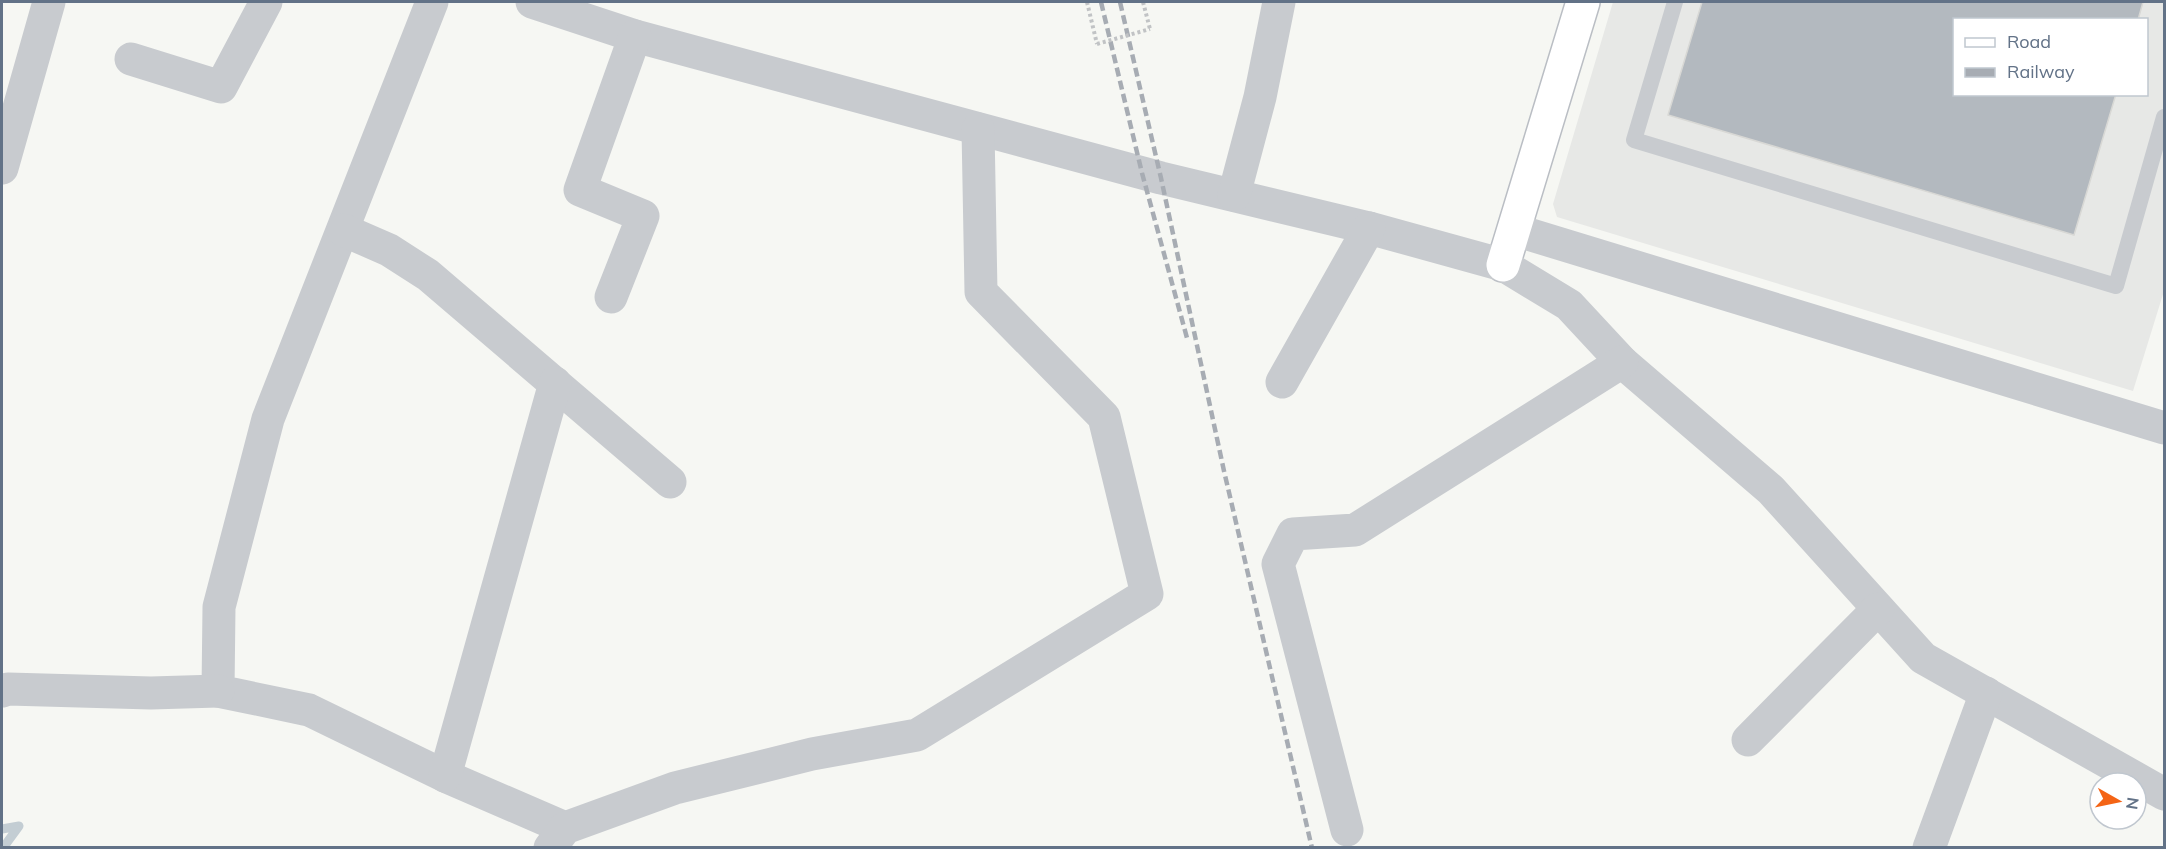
<svg xmlns="http://www.w3.org/2000/svg" width="2166" height="849" viewBox="0 0 2166 849" font-family="Mulish,sans-serif">
<rect width="100%" height="100%" fill="#f6f7f3"/>
<path fill="#e7e8e6" fill-rule="evenodd" d="M1613,2H2164V291L2133,391L1557,217L1553,204ZM1954,20H2146V94H1954Z"/>
<g fill="none" stroke-linecap="round" stroke-linejoin="round">
<polyline stroke="#c3cdd3" stroke-width="9" points="2,829 19,826 3,848"/>
</g>
<polygon fill="#b3b9bf" stroke="#d8d8d5" stroke-width="1.5" points="1702,2 2143,2 2138,20 1954,20 1954,94 2116,94 2074,235 1668,115"/>
<g fill="none" stroke-linecap="round" stroke-linejoin="round">
<g stroke="#babec4" stroke-width="36">
<polyline id="secondary" points="1503,265 1583,2"/>
</g>
<g stroke="#c1c3c5" stroke-width="4" stroke-dasharray="3 3" stroke-linecap="butt">
<polyline points="1087,2 1097,44"/>
<polyline points="1143,2 1150,29"/>
</g>
<polyline stroke="#c8cbcf" stroke-width="16" points="1675,2 1634,140 2116,286 2164,117"/>
<g stroke="#c8cbcf" stroke-width="33">
<polyline points="432,2 268,419 219,607 218,691 309,710 445,776 565,828"/>
<polyline points="532,2 635,36 1161,178 1369,228 1503,265 1569,305 1622,362 1771,490 1923,658 2164,794"/>
<polyline points="131,59 221,87 266,2"/>
<polyline points="2,168 49,2"/>
<polyline points="1234,195 1260,97 1279,2"/>
<polyline points="343,230 389,250 428,275 670,482"/>
<polyline points="1515,230 2164,428"/>
<polyline points="611,297 643,216 580,190 635,36"/>
<polyline points="1282,382 1369,228"/>
<polyline points="2,691 8,689 151,693 218,691"/>
<polyline points="1748,740 1878,609"/>
<polyline points="445,776 555,383"/>
<polyline points="1347,830 1278,564 1293,534 1355,530 1622,362"/>
<polyline points="550,848 565,828 675,788 812,754 917,735 1147,594 1104,417 981,292 978,129"/>
<polyline points="1929,848 1986,693"/>
</g>
<use href="#secondary" stroke="#fff" stroke-width="33"/>
<g stroke="#a7acb3" stroke-width="4.5" stroke-dasharray="9 4.5" stroke-linecap="butt">
<polyline points="1101,2 1142,173 1187,338"/>
<polyline points="1120,2 1161,178 1224,471 1312,848"/>
</g>
<polyline stroke="#c1c3c5" stroke-width="4" stroke-dasharray="3 3" stroke-linecap="butt" points="1097,44 1150,29"/>
</g>
<rect width="2166" height="849" fill="none" stroke="#627287" stroke-width="6"/>
<rect x="1953" y="18" width="195" height="78" fill="#ffffff" stroke="#c0c7cf" stroke-width="1.5"/>
<rect x="1965" y="38" width="30" height="9" fill="#ffffff" stroke="#c0c7cf" stroke-width="1.5"/>
<text x="2007" y="48" font-size="18" fill="#627287">Road</text>
<rect x="1965" y="68" width="30" height="9" fill="#a7acb3" stroke="#c0c7cf" stroke-width="1.5"/>
<text x="2007" y="78" font-size="18" fill="#627287">Railway</text>
<g transform="translate(2118 801) rotate(99)"><circle r="28" fill="#ffffff" stroke="#c0c7cf" stroke-width="1.5"/>
<path d="M0-4.5L10 22L0 15L-10 22Z" fill="#f46415"/>
<text y="-9" font-size="16" font-weight="bold" text-anchor="middle" fill="#627287">N</text>
</g>
</svg>
